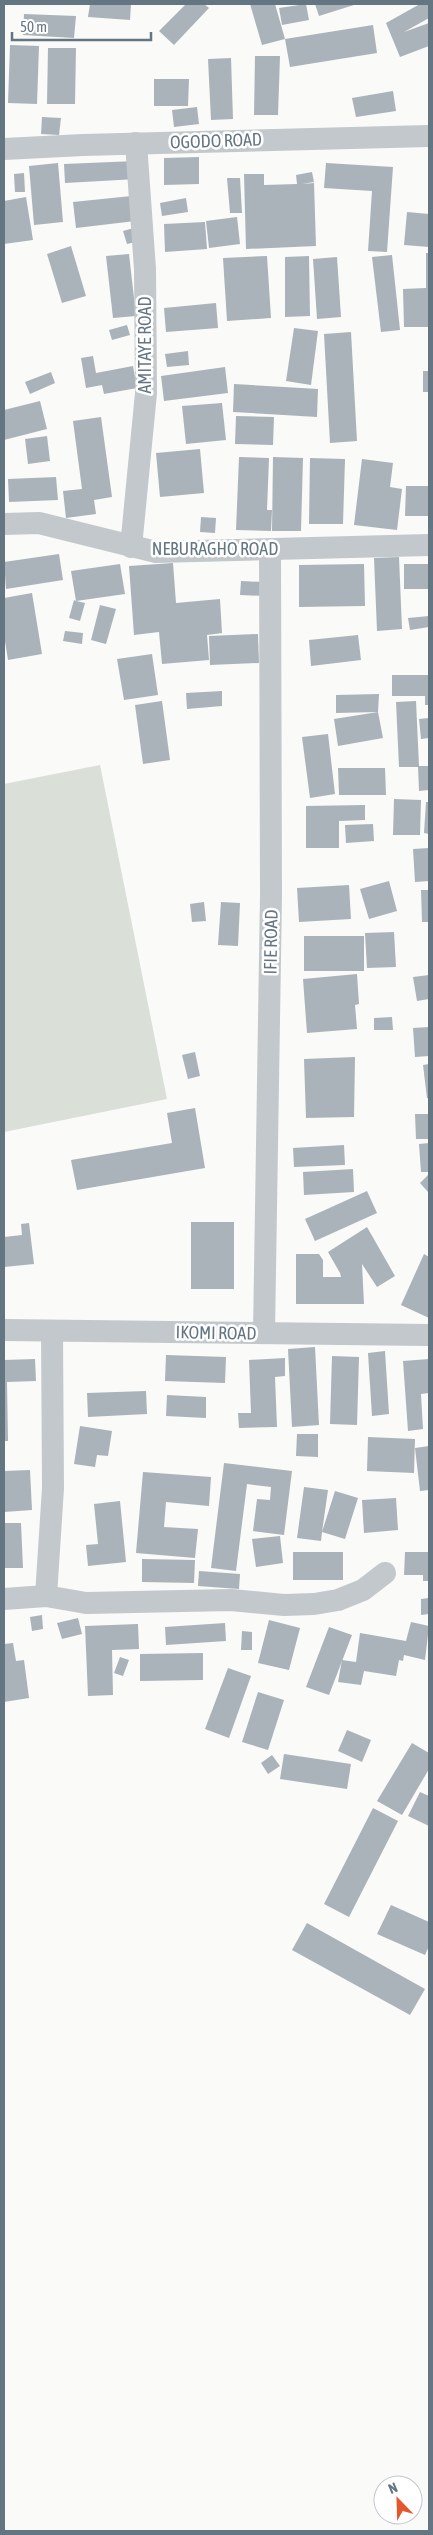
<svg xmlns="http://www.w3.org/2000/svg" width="433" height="2535" viewBox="0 0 433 2535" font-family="'Asap Condensed',sans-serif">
<rect width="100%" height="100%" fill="#fafaf8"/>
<polygon fill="#dadfd7" points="100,765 167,1099 4,1132 4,784"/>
<g fill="#aab3b9">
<polygon points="90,4 131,4 130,20 88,17"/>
<polygon points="186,4 204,4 209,8 174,45 159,31"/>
<polygon points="250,4 275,4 285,39 262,45"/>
<polygon points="306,4 309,20 282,25 279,8"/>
<polygon points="315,4 357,4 319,16"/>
<polygon points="420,4 429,4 429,18 404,32 429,23 429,46 400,57 386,23"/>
<polygon points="24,14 76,16 74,38 23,35"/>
<polygon points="373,25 377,53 290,67 285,39"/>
<polygon points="10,45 39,46 37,104 8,103"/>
<polygon points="48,48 76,48 75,104 47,104"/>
<polygon points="255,56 280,56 278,115 254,115"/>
<polygon points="231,58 233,119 211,120 208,59"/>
<polygon points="154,79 189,79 188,106 154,106"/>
<polygon points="393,91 396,111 356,117 352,98"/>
<polygon points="197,107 199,124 174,127 172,110"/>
<polygon points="42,117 61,118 59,135 41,134"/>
<polygon points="199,157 199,184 164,185 164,158"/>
<polygon points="136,161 137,179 65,183 64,164"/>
<polygon points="58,163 63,222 34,225 29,166"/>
<polygon points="326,163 393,167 387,252 368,251 372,191 324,188"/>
<polygon points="312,172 314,182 302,184 314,183 316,246 246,249 244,174 264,174 264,185 297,184 296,175"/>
<polygon points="24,173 25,192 15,192 14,174"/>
<polygon points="227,178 240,178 242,213 230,213"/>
<polygon points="141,195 144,220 76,228 73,202"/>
<polygon points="26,197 33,240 4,244 4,201"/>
<polygon points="186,198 188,212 162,216 160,203"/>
<polygon points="407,212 429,214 429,247 404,245"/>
<polygon points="237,217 240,244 209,248 206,221"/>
<polygon points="205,222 207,249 165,252 164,224"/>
<polygon points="141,226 144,240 127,244 123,231"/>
<polygon points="71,246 86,296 62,303 47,254"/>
<polygon points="426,253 429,253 429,327 404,327 403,289 426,288"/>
<polygon points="129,254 136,316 113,318 106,256"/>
<polygon points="392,255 400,330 381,332 372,257"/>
<polygon points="267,256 271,318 227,321 223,258"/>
<polygon points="309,256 310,316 285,317 285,257"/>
<polygon points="337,257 341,317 317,319 313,259"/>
<polygon points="216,303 218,328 166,332 164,308"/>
<polygon points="127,325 130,335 112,340 109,330"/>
<polygon points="294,328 318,331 311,385 286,381"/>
<polygon points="351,332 357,441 330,443 324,334"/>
<polygon points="188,351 189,365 167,367 165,354"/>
<polygon points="93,356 96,373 133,366 137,388 104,394 102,385 86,388 81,358"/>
<polygon points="225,367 228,393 164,401 161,376"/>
<rect x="423" y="371" width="6" height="21"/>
<polygon points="51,372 55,383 30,394 25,382"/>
<polygon points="234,384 318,389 317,417 233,412"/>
<polygon points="40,401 47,429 4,440 4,410"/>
<polygon points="222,403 226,440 186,444 182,406"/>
<polygon points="236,416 274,417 273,445 235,444"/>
<polygon points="101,417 112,497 94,500 96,514 66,518 63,491 82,489 73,421"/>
<polygon points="47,436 50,461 28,464 25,439"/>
<polygon points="200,449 204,493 160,497 156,453"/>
<polygon points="239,457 269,458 267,510 272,510 271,531 236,530"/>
<polygon points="273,457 303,458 301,531 272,531"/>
<polygon points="310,458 345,459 343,524 309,524"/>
<polygon points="362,459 393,463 390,487 402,489 397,530 354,525"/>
<polygon points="56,477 58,500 9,502 8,479"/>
<polygon points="406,486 429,486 429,516 405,516"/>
<polygon points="201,517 216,518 215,533 200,532"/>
<polygon points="59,554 63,580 6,589 4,562"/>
<polygon points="399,557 402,629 377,631 374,558"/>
<polygon points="173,563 176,603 220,599 222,633 207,635 209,660 162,664 159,632 134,635 129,566"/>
<polygon points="120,564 125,594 76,601 85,603 80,621 69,618 74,600 76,601 71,571"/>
<polygon points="364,564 365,606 299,607 299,565"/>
<rect x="404" y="564" width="25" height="25"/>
<polygon points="241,581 265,582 264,596 240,595"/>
<polygon points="32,593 42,654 8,660 4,635 4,598"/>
<polygon points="100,605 116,609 106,644 91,640"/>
<polygon points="429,616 429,627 410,630 408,618"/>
<polygon points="65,631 83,633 82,644 63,641"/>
<polygon points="258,634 259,663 210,665 209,636"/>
<polygon points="358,635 361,660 311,666 309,640"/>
<polygon points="152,654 158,695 124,700 117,659"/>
<polygon points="392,675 429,675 429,705 425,705 425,696 392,696"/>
<polygon points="222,691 222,706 187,709 186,693"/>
<polygon points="379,694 378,712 383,738 338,746 334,719 378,712 336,713 336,695"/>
<polygon points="162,701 170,760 143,764 135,705"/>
<polygon points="416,701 419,766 429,766 429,790 419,791 418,767 399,767 396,702"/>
<polygon points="429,718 429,738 421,739 419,719"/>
<polygon points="328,734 335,794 310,798 302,737"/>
<polygon points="338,768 385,768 386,795 339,795"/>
<polygon points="394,799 421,800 420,835 393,835"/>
<polygon points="426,802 429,802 429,834 424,833"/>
<polygon points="365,805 365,820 339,821 339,848 306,848 306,806"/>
<polygon points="373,824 374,841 346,843 345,825"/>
<polygon points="429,848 429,881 415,882 413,849"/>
<polygon points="389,881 397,911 369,919 360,889"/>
<polygon points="349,885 351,919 299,922 297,888"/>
<polygon points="421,890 429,890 429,922 422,922"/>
<polygon points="204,902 206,921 192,922 190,904"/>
<polygon points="221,902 240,903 238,946 218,945"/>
<polygon points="394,932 396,967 367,968 365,933"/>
<rect x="304" y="936" width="60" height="35"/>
<polygon points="357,974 359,1004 355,1005 357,1029 307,1033 303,979"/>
<polygon points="429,975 429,999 417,1001 413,977"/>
<polygon points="392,1017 393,1030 374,1030 374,1018"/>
<polygon points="429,1027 429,1056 415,1057 413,1028"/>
<polygon points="195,1052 200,1076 188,1079 182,1055"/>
<polygon points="355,1057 354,1117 306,1118 304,1059"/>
<polygon points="429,1064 429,1098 427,1098 423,1065"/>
<polygon points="195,1108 205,1168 77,1190 71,1160 172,1143 167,1113"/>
<polygon points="415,1114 429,1114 429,1139 416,1139"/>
<polygon points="429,1143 429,1172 421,1172 419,1144"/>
<polygon points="344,1145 345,1165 294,1167 293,1148"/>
<polygon points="353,1169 354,1192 304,1195 303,1172"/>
<polygon points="429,1174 429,1191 428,1192 420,1183"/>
<polygon points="367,1191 377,1213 315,1241 305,1219"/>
<rect x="191" y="1222" width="43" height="67"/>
<polygon points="29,1223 34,1264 4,1267 4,1237 22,1235 21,1224"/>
<polygon points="367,1227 395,1276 377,1287 362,1264 364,1304 296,1304 296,1254 319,1254 323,1260 323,1277 341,1277 340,1273 328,1252"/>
<polygon points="424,1254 429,1257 429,1318 401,1305"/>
<polygon points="315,1347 319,1425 292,1427 288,1349"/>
<polygon points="385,1351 389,1414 372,1416 368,1353"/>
<polygon points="166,1355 226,1357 225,1383 165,1381"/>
<polygon points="332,1356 359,1357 357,1425 330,1424"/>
<polygon points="285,1358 285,1376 275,1377 277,1427 239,1428 238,1413 251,1413 249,1360"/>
<polygon points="35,1359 36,1381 7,1382 8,1441 4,1441 4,1360"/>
<polygon points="429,1359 429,1393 421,1394 423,1429 408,1431 403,1361"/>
<polygon points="146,1391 147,1414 88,1417 87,1393"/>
<polygon points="167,1395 206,1397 206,1418 166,1416"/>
<polygon points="80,1426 112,1431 108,1456 97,1455 95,1467 74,1464"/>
<polygon points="297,1434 318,1434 318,1457 296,1456"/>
<polygon points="368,1437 415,1439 414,1473 367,1471"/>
<polygon points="429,1446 429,1490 420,1491 415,1448"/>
<polygon points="224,1463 292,1471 284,1535 253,1531 257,1499 270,1500 271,1487 247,1484 236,1571 211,1568"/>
<polygon points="30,1470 32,1510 4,1512 4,1471"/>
<polygon points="143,1472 211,1477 209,1506 166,1502 164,1527 198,1529 195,1558 136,1553"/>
<polygon points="304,1487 328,1490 322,1532 335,1491 358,1498 345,1539 322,1532 321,1541 297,1538"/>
<polygon points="396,1498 398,1530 364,1533 362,1500"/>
<polygon points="120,1501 126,1562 88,1566 86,1545 98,1544 94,1504"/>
<polygon points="4,1523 21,1523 23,1568 4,1568"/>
<polygon points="280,1536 283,1563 256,1567 252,1539"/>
<rect x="293" y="1552" width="50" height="28"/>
<polygon points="405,1552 429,1552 429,1581 423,1581 423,1575 404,1575"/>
<polygon points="142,1559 195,1560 194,1583 142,1582"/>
<polygon points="199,1571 240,1574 239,1589 198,1586"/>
<polygon points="429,1598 429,1614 421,1615 421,1599"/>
<polygon points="42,1615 43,1629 32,1631 30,1617"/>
<polygon points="78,1618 82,1634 62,1639 57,1623"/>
<polygon points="269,1620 300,1628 289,1670 258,1663"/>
<polygon points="411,1622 429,1626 425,1660 404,1655 403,1661 399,1660 396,1676 364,1671 361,1685 338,1682 342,1660 356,1662 360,1633 406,1641"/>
<polygon points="225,1623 226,1641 166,1645 165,1627"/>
<polygon points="138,1624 139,1649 112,1650 113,1695 88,1696 85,1626"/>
<polygon points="329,1627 352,1635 329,1695 306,1687"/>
<polygon points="242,1631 252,1632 252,1650 241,1650"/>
<polygon points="13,1643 16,1661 24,1660 29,1698 4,1702 4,1644"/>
<polygon points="203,1653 203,1680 140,1681 140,1654"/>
<polygon points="120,1657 129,1660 123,1676 114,1673"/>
<polygon points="228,1668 251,1676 229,1738 205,1729"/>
<polygon points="258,1692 284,1700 268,1750 242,1742"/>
<polygon points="347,1730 371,1740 362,1762 338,1751"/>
<polygon points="412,1743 429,1753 429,1769 402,1815 377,1801"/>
<polygon points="284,1754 351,1764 347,1789 280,1779"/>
<polygon points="272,1755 280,1766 268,1774 261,1763"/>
<polygon points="420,1792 429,1796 429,1826 408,1816"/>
<polygon points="373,1808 398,1821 349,1917 324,1904"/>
<polygon points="391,1905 429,1922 429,1946 425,1955 377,1934"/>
<polygon points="307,1923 425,1989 410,2015 292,1950"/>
</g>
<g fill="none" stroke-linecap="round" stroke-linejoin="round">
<g stroke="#c3c8cc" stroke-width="22">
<polyline points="4,149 83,145 429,136"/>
<polyline points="4,524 39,523 156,552 429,545"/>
<polyline points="131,547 146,393 145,269 136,143"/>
<polyline points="4,1330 429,1335"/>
<polyline points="264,1333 271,895 270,550"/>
<polyline points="46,1596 53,1488 52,1331"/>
<polyline points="4,1599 46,1596 86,1603 231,1600 284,1605 314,1604 338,1600 363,1590 385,1573"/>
</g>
</g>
<g text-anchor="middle" stroke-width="5" stroke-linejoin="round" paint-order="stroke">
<g font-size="18" fill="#657683" stroke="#fff">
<text transform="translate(216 141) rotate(-2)" y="6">OGODO ROAD</text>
<text transform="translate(145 345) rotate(-90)" y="6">AMITAYE ROAD</text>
<text x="215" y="555">NEBURAGHO ROAD</text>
<text transform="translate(271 942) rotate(-89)" y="6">IFIE ROAD</text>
<text transform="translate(216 1333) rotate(1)" y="6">IKOMI ROAD</text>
</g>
</g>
<rect width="433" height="2535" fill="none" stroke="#657683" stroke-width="10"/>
<g transform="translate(398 2500) rotate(337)"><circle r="24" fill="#ffffff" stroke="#c1c8cd"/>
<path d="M0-4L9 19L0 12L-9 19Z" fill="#e4572e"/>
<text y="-8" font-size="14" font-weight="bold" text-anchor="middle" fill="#657683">N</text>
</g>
<path d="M12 32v8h139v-8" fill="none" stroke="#657683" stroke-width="2.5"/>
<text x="20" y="32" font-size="15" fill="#657683" stroke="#ffffff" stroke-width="4" paint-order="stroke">50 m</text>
</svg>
